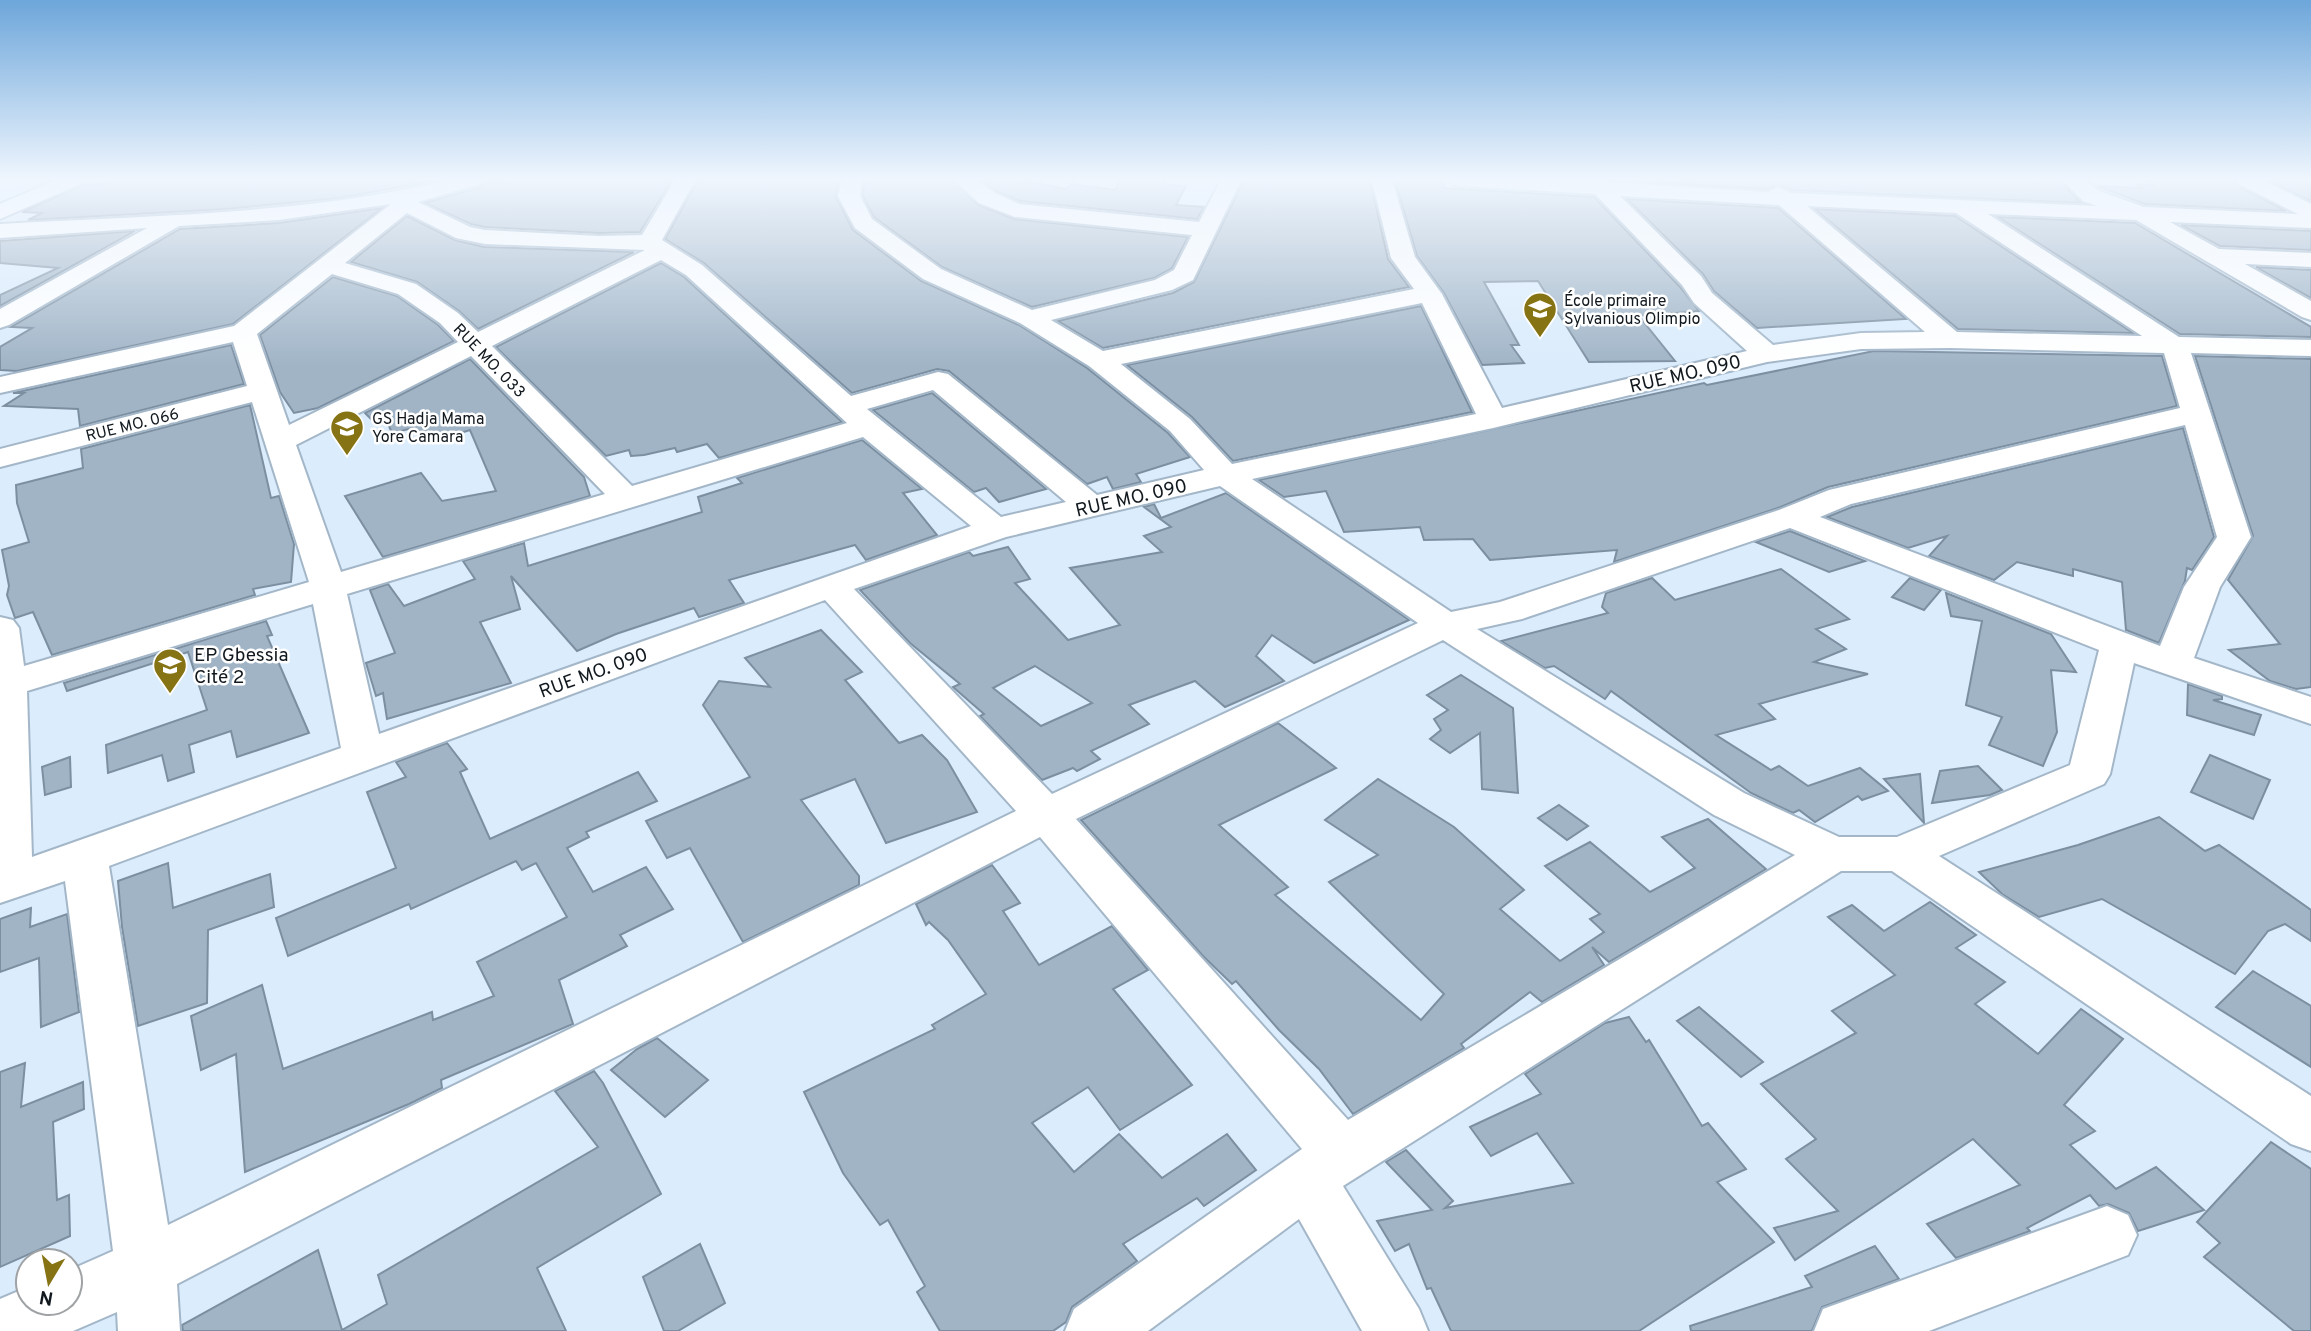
<svg xmlns="http://www.w3.org/2000/svg" width="2311" height="1331" viewBox="0 0 2311 1331" font-family="Overpass,sans-serif">
<rect width="100%" height="100%" fill="#dbecfc"/>
<g fill="#a0b4c6" stroke="#7c8fa1" stroke-width="2" fill-rule="evenodd">
<polygon points="115,180 438,180 339,198 226,209 28,220 42,213 22,212 82,185 104,184"/>
<polygon points="485,180 496,183 506,180 672,180 640,232 599,233 485,227 471,224 425,203 481,187"/>
<polygon points="698,180 839,180 836,197 853,230 921,281 1019,325 1087,368 1168,433 1190,457 1136,474 1141,482 1113,489 1107,477 1087,484 949,371 937,369 852,393 704,263 665,239"/>
<polygon points="864,180 952,180 978,205 1014,219 1188,237 1172,268 1154,278 1032,307 942,267 874,217 863,196"/>
<polygon points="981,180 1018,180 1066,189 1072,184 1115,190 1120,180 1167,180 1164,185 1186,186 1176,205 1204,207 1197,219 1020,201 996,191"/>
<polygon points="1244,180 1370,180 1388,259 1409,287 1103,348 1058,321 1173,293 1194,282"/>
<polygon points="1395,180 1444,180 1444,188 1594,197 1680,287 1699,311 1639,316 1675,361 1589,362 1538,281 1484,282 1519,345 1511,345 1524,363 1482,365 1444,293 1417,256"/>
<polygon points="1612,180 2052,180 2064,185 2081,203 1792,190 1779,185 1767,189"/>
<polygon points="2143,180 2233,180 2238,186 2286,211 2145,204 2097,186 2142,188 2138,185 2152,185"/>
<polygon points="2267,180 2311,180 2311,201"/>
<polygon points="1627,199 1778,208 1906,319 1757,328 1714,291 1703,274"/>
<polygon points="382,208 233,324 17,371 0,370 0,347 32,328 11,327 180,229 279,223"/>
<polygon points="1815,209 1955,216 2133,333 1958,329"/>
<polygon points="407,216 455,240 484,247 634,252 478,329 459,311 417,282 351,262"/>
<polygon points="1998,217 2135,223 2311,327 2311,337 2180,334"/>
<polygon points="2181,225 2311,231 2311,250 2220,246"/>
<polygon points="135,231 0,306 0,295 58,268 0,263 0,241"/>
<polygon points="661,263 684,277 842,422 719,458 707,444 677,452 675,448 644,455 631,456 629,450 606,456 496,347"/>
<polygon points="2256,267 2311,270 2311,298"/>
<polygon points="333,277 397,296 438,325 454,341 318,408 294,413 280,392 260,335"/>
<polygon points="1421,306 1472,412 1233,461 1192,417 1127,365"/>
<polygon points="231,345 244,384 80,426 78,409 4,406 24,393 13,393"/>
<polygon points="1874,351 2162,356 2177,406 1828,487 1778,508 1614,562 1617,550 1490,560 1473,539 1424,540 1420,527 1344,532 1326,491 1284,497 1259,480 1704,383 1707,385"/>
<polygon points="2195,356 2311,359 2311,687 2296,689 2270,681 2229,650 2280,644 2228,580 2253,536"/>
<polygon points="470,359 584,477 590,496 383,557 345,496 421,473 442,501 496,491 470,430 428,443 413,428 392,433 386,419 375,423 365,413"/>
<polygon points="932,393 1046,489 999,502 986,488 974,492 873,410"/>
<polygon points="250,405 271,498 279,496 294,544 291,582 253,589 255,595 52,655 33,612 15,618 7,595 9,586 2,550 29,542 17,503 16,485 83,468 81,449"/>
<polygon points="2183,428 2214,537 2192,570 2187,568 2185,581 2159,643 2126,630 2122,582 2073,569 2073,576 2017,562 1994,580 1929,556 1947,536 1908,548 1827,517 1852,507"/>
<polygon points="862,440 922,489 903,493 937,535 866,560 855,545 729,580 744,603 699,617 694,608 616,634 577,651 511,576 520,609 480,622 511,683 387,719 383,693 376,696 366,663 395,653 370,590 388,584 404,606 475,579 463,561 524,543 528,566 702,512 698,497 742,483 737,478"/>
<path d="M1226,493L1409,620L1314,663L1272,635L1256,656L1284,681L1225,707L1195,681L1129,705L1149,724L1091,751L1100,759L1077,771L1073,768L1042,780L980,716L984,714L953,687L960,684L910,643L860,590L969,552L973,556L1008,547L1030,579L1015,583L1068,640L1120,625L1070,568L1162,552L1144,536L1171,527L1144,507L1154,504L1161,518ZM1035,666L1092,703L1041,726L993,688Z"/>
<polygon points="1790,531 1865,561 1829,572 1756,542"/>
<polygon points="1781,569 1849,619 1816,629 1846,649 1814,662 1868,674 1759,704 1775,719 1716,735 1771,770 1779,766 1808,786 1860,768 1888,791 1862,800 1858,796 1815,822 1799,810 1793,813 1751,793 1611,691 1605,699 1554,666 1545,668 1501,641 1608,613 1602,607 1606,593 1652,578 1675,600"/>
<polygon points="1910,578 1941,590 1924,610 1892,597"/>
<polygon points="1946,593 2051,634 2076,672 2051,670 2057,732 2043,766 1989,745 2002,717 1966,705 1982,621 1951,616"/>
<polygon points="266,621 272,635 267,636 309,733 237,757 231,731 189,745 194,772 168,781 162,755 108,773 106,745 207,710 188,652 67,691 64,683"/>
<polygon points="821,630 862,672 845,680 899,743 922,735 947,760 977,812 886,843 855,779 801,800 859,876 859,885 743,942 690,848 667,858 646,821 750,777 703,705 719,681 770,687 745,658"/>
<polygon points="1461,675 1513,708 1518,793 1482,789 1480,733 1450,753 1430,739 1441,730 1434,719 1448,710 1427,695"/>
<polygon points="2188,684 2222,696 2222,699 2213,700 2261,715 2254,735 2187,715"/>
<polygon points="1278,723 1336,768 1219,825 1288,887 1275,895 1421,1020 1444,994 1329,882 1378,855 1325,820 1378,779 1454,827 1524,890 1500,909 1560,961 1604,932 1590,919 1600,914 1545,866 1590,842 1650,892 1695,868 1662,837 1708,819 1766,869 1609,962 1592,947 1604,965 1542,1002 1530,992 1461,1044 1464,1048 1353,1114 1319,1069 1279,1030 1236,981 1232,984 1203,956 1081,820"/>
<polygon points="447,743 467,769 460,772 490,839 638,772 657,801 586,832 589,837 567,848 593,892 646,867 673,909 620,935 627,946 559,980 573,1024 441,1080 442,1088 409,1104 245,1172 236,1054 201,1070 191,1016 262,985 283,1069 432,1012 433,1020 494,996 477,962 567,917 536,863 522,870 516,861 411,909 409,904 288,956 276,918 396,868 367,792 406,777 396,762"/>
<polygon points="2210,755 2270,780 2253,819 2191,792"/>
<polygon points="70,757 71,787 45,795 42,767"/>
<polygon points="1978,766 2002,790 1990,795 1932,803 1940,771"/>
<polygon points="1920,774 1924,823 1884,779"/>
<polygon points="1559,805 1588,826 1567,840 1538,818"/>
<polygon points="2159,817 2205,851 2219,845 2311,910 2311,941 2285,924 2268,931 2235,974 2102,899 2039,917 2002,894 1979,872 2078,845"/>
<polygon points="168,863 173,908 270,874 274,907 208,930 207,1003 138,1026 122,927 118,881"/>
<polygon points="992,865 1020,903 1003,911 1039,965 1112,926 1148,970 1113,989 1192,1085 1120,1130 1088,1087 1032,1123 1074,1172 1119,1134 1162,1178 1227,1134 1256,1170 1204,1206 1197,1198 1123,1244 1137,1261 1072,1307 1066,1322 1053,1331 940,1331 917,1292 925,1286 888,1220 880,1225 843,1173 804,1092 935,1029 932,1025 986,994 948,940 929,922 926,925 916,904"/>
<polygon points="1930,902 1976,935 1956,948 2005,982 1975,1004 2038,1054 2081,1009 2123,1039 2064,1105 2095,1131 2070,1145 2116,1189 2156,1167 2204,1210 2138,1231 2129,1213 2108,1204 2099,1206 2090,1195 2027,1228 2030,1231 1956,1258 1927,1224 2020,1185 1973,1139 1795,1260 1774,1228 1838,1211 1786,1159 1816,1139 1761,1084 1856,1033 1832,1011 1895,975 1828,917 1852,905 1884,931"/>
<polygon points="31,908 30,927 67,914 79,1012 41,1027 39,958 0,972 0,919"/>
<polygon points="2253,971 2311,1006 2311,1067 2216,1007"/>
<polygon points="1699,1007 1763,1062 1741,1077 1677,1021"/>
<polygon points="1629,1017 1646,1042 1649,1040 1702,1126 1708,1123 1746,1169 1717,1182 1774,1242 1639,1331 1451,1331 1431,1288 1427,1289 1409,1244 1395,1251 1377,1221 1432,1210 1386,1162 1406,1150 1453,1201 1445,1208 1573,1183 1537,1133 1491,1156 1470,1127 1541,1094 1525,1074 1605,1023"/>
<polygon points="657,1038 708,1080 665,1117 611,1070 637,1049"/>
<polygon points="25,1063 21,1107 83,1082 84,1109 53,1122 57,1200 69,1195 70,1236 0,1267 0,1072"/>
<polygon points="594,1071 603,1083 661,1194 537,1268 566,1331 183,1331 182,1325 318,1250 342,1330 387,1304 378,1275 598,1147 555,1091"/>
<polygon points="2271,1142 2311,1169 2311,1331 2294,1331 2204,1257 2220,1243 2197,1222"/>
<polygon points="700,1244 725,1303 678,1331 664,1331 643,1277"/>
<polygon points="1875,1246 1899,1279 1822,1307 1812,1331 1691,1331 1690,1326 1812,1287 1805,1276"/>
</g>
<g fill="none" stroke-linecap="round" stroke-linejoin="round">
<g stroke="#a3b7c9" stroke-width="4">
<g id="minor">
<polygon points="56,180 83,180 80,184 0,219 0,204"/>
<path d="M449,180H483L480,184L418,202L470,227L485,230L599,236L642,235L675,180H695L662,240L702,265L851,396L938,372L948,374L1097,495L1204,470L1170,431L1089,366L1020,323L923,279L855,228L838,196L842,180H862L860,196L872,219L941,269L1032,310L1155,280L1174,270L1192,235L1015,217L979,203L954,180H977L995,193L1019,204L1199,222L1221,180H1241L1193,280L1172,290L1051,320L1103,351L1414,289L1391,258L1372,180H1392L1415,257L1442,294L1502,408L1747,351L1694,303L1682,285L1595,194L1460,186L1453,184L1450,180H1604L1607,182L1768,192L1778,187L1791,193L2097,206L2083,201L2063,180H2085L2099,191L2144,207L2298,214L2239,184L2236,180H2262L2311,204V228L2170,222L2219,249L2311,253V267L2245,264L2311,301V320L2302,317L2136,220L1988,214L2179,337L2311,340V356L2191,353L2251,537L2220,587L2194,658L2311,697V724L2134,663L2110,774L2104,784L1939,856L2311,1096V1151L2291,1144L1892,871H1841L1343,1186L1419,1309L1428,1331H1362L1299,1219L1148,1331H1065L1074,1309L1302,1149L1040,837L177,1284L180,1331H118L117,1312L73,1331H0V1299L28,1287V1303H70V1270L113,1251L65,881L0,903V617L13,620L19,628L24,666L309,582L252,402L0,467V449L247,386L233,342L0,393V377L234,326L391,204L279,220L179,226L9,325L0,328V309L147,228L0,238V224C148,215 305,215 449,180ZM1620,196L1779,205L1925,332L1861,333L1773,345L1712,293L1701,276ZM1807,206L1956,213L2142,336L1957,332ZM407,213L456,238L485,244L645,250L478,332L458,313L416,284L345,263ZM661,260L686,275L847,423L632,486L492,346ZM332,274L398,294L440,323L458,342L289,425L257,334ZM1422,303L1476,414L1232,464L1190,419L1121,364ZM1950,348L2164,353L2180,408L1829,490L1779,510L1500,602L1451,612L1252,479L1493,428L1767,362L1861,349ZM471,356L605,494L341,572L296,445ZM933,390L1066,502L1001,517L867,409ZM2185,425L2217,537L2184,587L2160,646L1820,517L1851,504ZM863,437L971,526L379,734L347,594ZM1220,486L1418,623L1052,794L854,589L1006,537ZM1790,528L2099,650L2070,765L1897,837H1839L1744,793L1477,629L1522,619ZM825,600L1016,811L168,1225L109,866ZM313,604L341,748L32,857L27,691ZM1443,640L1714,815L1795,855L1348,1120L1076,819Z"/>
<polygon points="2107,1206 2128,1215 2137,1235 2128,1255 1929,1331 1814,1331 1823,1309"/>
</g>
</g>
<use href="#minor" fill="#fff" fill-rule="evenodd"/>
</g>
<linearGradient id="sky" x2="0" y2="1"><stop stop-color="#6da6da"/><stop offset="0.49" stop-color="#eff6fe"/><stop offset="1" stop-color="#eff6fe" stop-opacity="0"/></linearGradient>
<rect width="2311" height="366" fill="url(#sky)"/>
<defs>
<g id="school-pin" transform="scale(1.75)"><path d="M0 17L-7.5 6A9.5 9.5 0 1 1 7.5 6Z" fill="#867314" stroke="#fff"/><path d="M0-5L7-2L0 1L-7-2ZM-4 1L0 2.5L4 1V4Q0 6-4 4Z" fill="#fff"/></g>
</defs>
<g fill-rule="evenodd">
<use href="#school-pin" x="1540" y="309"/>
<use href="#school-pin" x="347" y="427"/>
<use href="#school-pin" x="170" y="665"/>
</g>
<g text-anchor="middle" stroke-width="5" stroke-linejoin="round" paint-order="stroke">
<g font-size="16" fill="#11181e" stroke="#fff" text-anchor="start">
<text x="1564" y="306">École primaire<tspan x="1564" dy="18">Sylvanious Olimpio</tspan></text>
<text x="372" y="424">GS Hadja Mama<tspan x="372" dy="18">Yore Camara</tspan></text>
</g>
<g font-size="16" fill="#11181e" stroke="#fff">
<text transform="translate(490 360) rotate(46)" y="6">RUE MO. 033</text>
<text transform="translate(132 424) rotate(-14)" y="6">RUE MO. 066</text>
</g>
<g font-size="19" fill="#11181e" stroke="#fff">
<text transform="translate(1685 373) rotate(-13)" y="7">RUE MO. 090</text>
<text transform="translate(1131 497) rotate(-13)" y="7">RUE MO. 090</text>
<text transform="translate(593 672) rotate(-20)" y="7">RUE MO. 090</text>
</g>
<g font-size="19" fill="#11181e" stroke="#fff" text-anchor="start">
<text x="194" y="661">EP Gbessia<tspan x="194" dy="22">Cité 2</tspan></text>
</g>
</g>
<g transform="translate(49 1282) rotate(190)"><circle r="33" fill="#ffffff" stroke="#a0a3a5" stroke-width="2"/>
<path d="M0-5L12 26L0 18L-12 26Z" fill="#867314"/>
<text y="-10" font-size="19" font-weight="bold" text-anchor="middle" fill="#11181e">N</text>
</g>
</svg>
